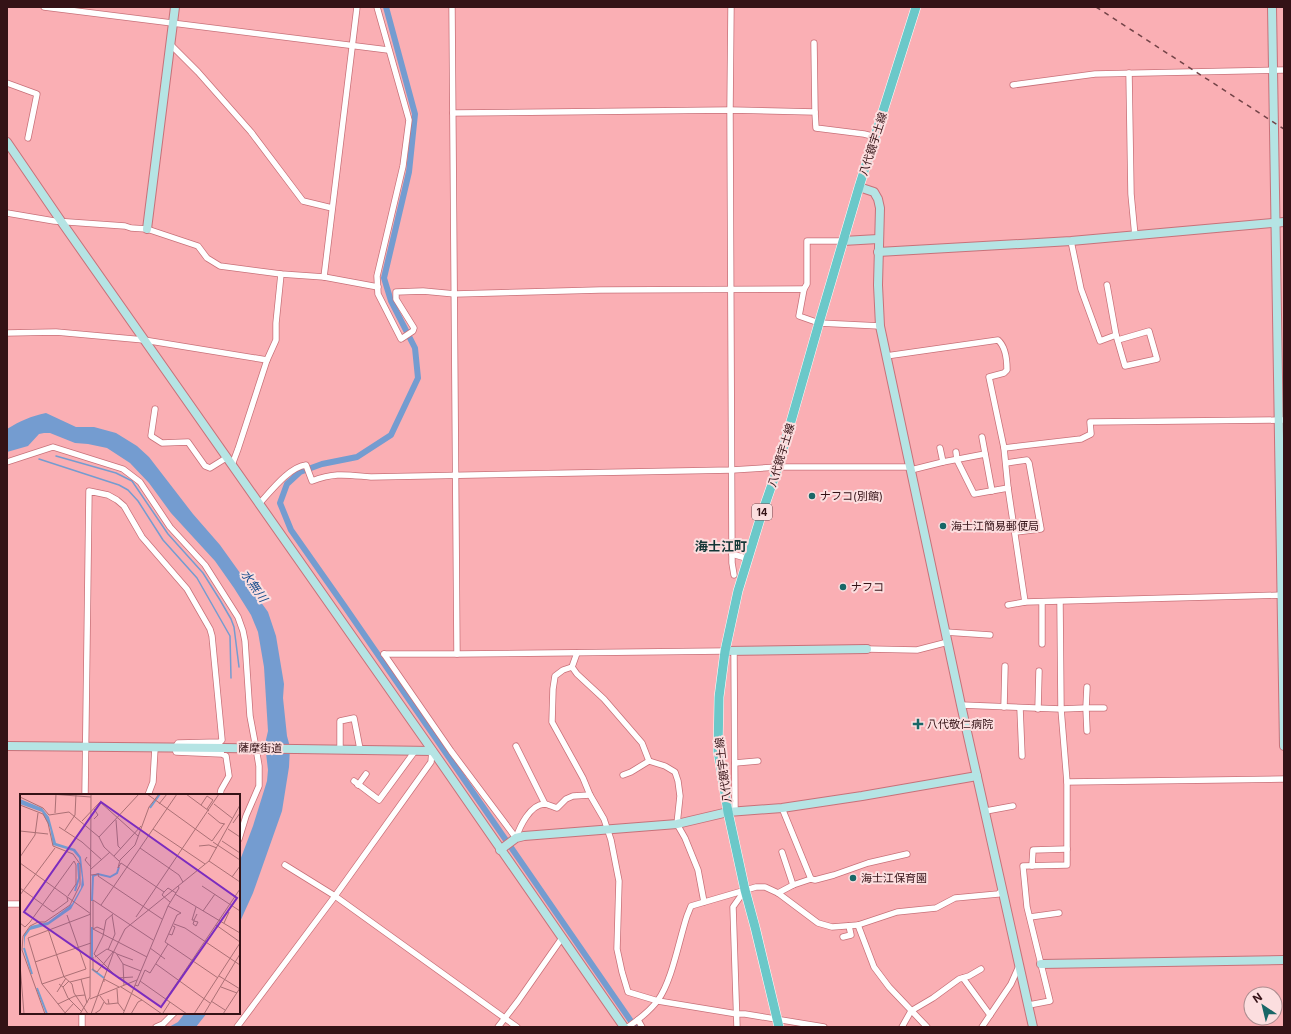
<svg xmlns="http://www.w3.org/2000/svg" width="1291" height="1034" viewBox="0 0 1291 1034" font-family="Inter,'Noto Sans JP',sans-serif">
<rect width="100%" height="100%" fill="#faafb4"/>
<g fill="#749cd0">
<path d="M46,413L76,427H94L116,433L137,446L149,457L193,514L220,545L268,612L276,636L284,684L283,698L287,736L290,747L289,767L282,811L253,893L239,924V863L253,826L267,781L268,770L265,744L268,731L264,667L258,632L251,615L234,588L215,561L171,513L149,483L130,463L107,448L88,444L75,443L50,433H44L39,434L28,446L7,452V429C20,421 31,416 46,413Z"/>
<polygon points="185,1013 207,1013 196,1027 169,1027 178,1022"/>
</g>
<g fill="none" stroke-linecap="round" stroke-linejoin="round">
<g stroke="#749cd0" stroke-width="1.5">
<polyline points="56,456 116,473 132,481 168,534 203,573 220,600 231,619 234,627 239,667"/>
<polyline points="39,459 119,485 128,490 138,501 163,540 197,578 230,636 231,678"/>
</g>
<polyline stroke="#749cd0" stroke-width="6" points="386,7 415,114 409,172 384,278 391,301 415,348 418,378 391,435 357,457 322,464 300,472 287,484 280,503 291,530 343,604 635,1027"/>
<g stroke="#c87179" stroke-width="7">
<g id="street">
<polyline points="44,7 388,50"/>
<polyline points="377,7 409,120 403,166 377,276 378,294 401,339 413,331 414,328 396,299 396,292 423,291 455,294 600,290 804,289 799,316 819,323 880,326"/>
<polyline points="452,7 457,654"/>
<polyline points="731,7 730,110 732,563 734,575"/>
<polyline points="814,43 815,112"/>
<polyline points="170,44 198,72 251,132 303,201 332,208"/>
<polyline points="1129,73 1131,194 1135,236"/>
<polyline points="7,83 37,94 28,138"/>
<polyline points="1013,85 1095,74 1284,70"/>
<polyline points="453,113 730,110 815,112 816,128 864,134 876,137"/>
<polyline points="7,213 54,221 125,226 131,228 147,229 198,246 207,258 220,266 281,274 324,277 378,287"/>
<polyline points="1071,241 1081,289 1100,341 1116,335 1107,285"/>
<polyline points="324,277 357,7"/>
<polyline points="804,289 807,284 807,241 843,241"/>
<polyline points="7,333 56,332 144,340 267,360"/>
<polyline points="1116,335 1125,366 1157,359 1149,331 1118,340"/>
<path d="M886,356L998,340C1006,347 1007,359 1007,370L1004,373L989,377L1004,448L1008,488L1025,602L1284,595"/>
<polyline points="155,409 151,436 162,443 188,442 205,466 210,468 226,458"/>
<polyline points="982,437 992,491"/>
<polyline points="940,448 943,462"/>
<polyline points="1004,448 1081,439 1091,434 1090,422 1284,420"/>
<polyline points="956,452 957,460 974,494 1008,488"/>
<polyline points="7,462 53,447 123,469 140,482 170,527 205,565 238,617 243,631 245,641 250,716 256,748 259,766 259,786 246,816 239,839"/>
<polyline points="1006,463 1027,460 1029,463 1041,529 1016,532"/>
<polyline points="232,465 238,449 267,360 276,340 276,323 281,274"/>
<polyline points="911,470 943,462 985,454"/>
<path d="M259,504C271,491 289,467 306,465L312,481C335,472 347,475 371,477L732,470L778,467H910"/>
<polyline points="732,554 749,559"/>
<polyline points="1042,602 1042,644"/>
<polyline points="1008,605 1025,602"/>
<polyline points="945,632 990,635"/>
<polyline points="867,649 917,650 948,642"/>
<polyline points="734,651 735,811"/>
<polyline points="384,654 457,654 725,651"/>
<polyline points="384,654 451,751 516,838"/>
<polyline points="572,667 563,670 555,676 553,689 552,722 583,778 590,795 604,819 611,840 619,881 617,949 622,972 628,992 658,1001 737,1014 745,1014 824,1027"/>
<polyline points="572,667 577,674 604,699 642,743 649,761 665,766 675,772 678,781 680,796 677,824 685,838 698,870 704,902"/>
<polyline points="572,667 577,653"/>
<polyline points="1087,687 1086,708 1087,731"/>
<polyline points="961,705 1061,709 1086,708 1104,708"/>
<polyline points="1004,707 1005,666"/>
<polyline points="1020,708 1022,756"/>
<polyline points="1038,709 1039,671"/>
<polyline points="516,746 545,804"/>
<polyline points="340,749 340,721 354,718 360,749"/>
<polyline points="735,763 758,761"/>
<polyline points="623,775 631,772 649,761"/>
<polyline points="354,781 379,800 415,751"/>
<polyline points="1067,782 1284,779"/>
<polyline points="358,785 366,774"/>
<polyline points="85,795 89,491 108,495 117,500 124,506 142,537 187,589 210,629 212,636 222,740 220,742 178,743 175,748 176,752 222,754 226,756 229,776 221,790 220,795"/>
<polyline points="148,795 153,782 155,748"/>
<polyline points="782,808 811,879"/>
<polyline points="986,811 1013,806"/>
<path d="M516,838C520,826 530,805 544,804C548,804 553,807 557,808L566,799L573,796L590,795"/>
<polyline points="782,852 793,885"/>
<polyline points="285,865 335,896 517,1027"/>
<polyline points="1032,866 1033,850 1067,849"/>
<polyline points="778,893 793,885 811,879 815,880 834,875 868,863 907,854"/>
<polyline points="7,904 21,904"/>
<polyline points="1030,917 1059,913"/>
<polyline points="858,925 874,967 889,987 927,1027"/>
<polyline points="843,937 851,935 849,926"/>
<polyline points="963,978 990,1015"/>
<polyline points="1029,1005 1050,1001 1027,907 1023,866 1067,865 1067,782 1061,709 1060,602"/>
<polyline points="638,1020 642,1027"/>
<polyline points="82,1027 82,1013"/>
<polyline points="156,1027 163,1024 174,1013"/>
<polyline points="237,1027 335,896 431,762 432,751"/>
<polyline points="498,1027 518,1001 562,938"/>
<path d="M628,1027C638,1020 650,1011 658,1000C672,981 679,940 687,916L691,906L756,887H765L778,893L818,923L832,927L858,925L897,912L936,908L955,898L998,894L1003,890"/>
<polyline points="737,1027 733,907 745,890"/>
<polyline points="902,1027 911,1011 933,998 959,979 969,976 981,969"/>
<polyline points="982,1027 1011,984 1019,966"/>
</g>
</g>
<g stroke="#c87179" stroke-width="10">
<g id="secondary">
<path d="M1272,7C1276,253 1280,500 1284,746"/>
<polyline points="7,142 63,224 439,760 624,1027"/>
<polyline points="859,187 874,192 878,199 880,208 878,285 880,326 961,705 1033,1027"/>
<polyline points="147,229 175,7"/>
<polyline points="843,241 878,239"/>
<polyline points="878,252 1071,241 1284,222"/>
<polyline points="725,651 867,649"/>
<polyline points="7,746 224,748"/>
<polyline points="296,749 432,751"/>
<polyline points="500,850 516,838 524,836 677,824 728,812 782,808 862,796 977,776"/>
<polyline points="1041,964 1284,960"/>
</g>
</g>
<g stroke="#fff" stroke-width="10">
<polyline id="primary" points="779,1027 755,927 745,890 728,812 718,751 719,697 725,651 738,591 761,516 778,467 819,323 859,187 916,7"/>
</g>
<use href="#street" stroke="#fff" stroke-width="5.5"/>
<use href="#secondary" stroke="#b5e4e4" stroke-width="8"/>
<use href="#primary" stroke="#6bc8c9" stroke-width="9"/>
<polyline stroke="#724347" stroke-width="1.5" stroke-dasharray="5 5" stroke-linecap="butt" points="1096,7 1284,129"/>
<g stroke="#c87179" stroke-width="10" stroke-linecap="butt">
<polyline id="secondary-bridge" points="224,748 296,749"/>
</g>
<use href="#secondary-bridge" stroke="#b5e4e4" stroke-width="8"/>
</g>
<g fill="#196767" stroke="#fcdedf" stroke-width="1.5">
<circle cx="812" cy="496" r="4"/>
<circle cx="943" cy="526" r="4"/>
<circle cx="843" cy="587" r="4"/>
<path d="M916 718h4v4h4v4h-4v4h-4v-4h-4v-4h4z"/>
<circle cx="853" cy="878" r="4"/>
</g>
<g text-anchor="middle" stroke-width="4" stroke-linejoin="round" paint-order="stroke">
<rect fill="#fcdedf" stroke="#704f52" stroke-width="1" x="752" y="504" width="20" height="16" rx="3"/>
<g font-size="10" font-weight="bold" fill="#341216">
<text x="762" y="516">14</text>
</g>
<g font-size="11" fill="#341216" stroke="#fcdedf">
<text transform="translate(873 144) rotate(-72)" y="4">八代鏡宇土線</text>
<text transform="translate(781 455) rotate(-73)" y="4">八代鏡宇土線</text>
<text transform="translate(260 748) rotate(1)" y="4">薩摩街道</text>
<text transform="translate(723 770) rotate(-97)" y="4">八代鏡宇土線</text>
</g>
<g font-size="11" fill="#341216" stroke="#fcdedf" text-anchor="start">
<text x="820" y="500">ナフコ(別館)</text>
<text x="951" y="530">海士江簡易郵便局</text>
<text x="851" y="591">ナフコ</text>
<text x="927" y="728">八代敬仁病院</text>
<text x="861" y="882">海士江保育園</text>
</g>
<g font-size="12" font-style="italic" fill="#174d8c" stroke="#fcdedf">
<text transform="translate(254 586) rotate(55)" y="4">水無川</text>
</g>
<g font-size="13" font-weight="bold" fill="#133636" stroke="#fcdedf">
<text x="721" y="551">海士江町</text>
</g>
</g>
<g transform="translate(20 794)">
<rect width="220" height="220" fill="#faafb4"/>
<path d="M0,5L22,14L29,23L36,49L55,55L61,63L64,91L51,115L28,131L10,136L5,143L4,156V140L11,132L28,128L52,110L61,94L62,84L59,64L53,57L33,51L30,34L22,18L0,10Z" fill="#749cd0"/>
<path fill="none" stroke="#749cd0" stroke-width="2" d="M130,14L140,0M55,97L59,84L58,69M72,107L73,82L78,80L90,83L97,79L99,73M4,154L12,180M72,165V133M72,175L84,184M17,194L27,220"/>
<path fill="none" stroke="#ab7075" stroke-width="1" d="M30,0L71,3M127,0L192,47L204,30M139,0L129,13L115,51L100,66L98,74L101,69L144,98L142,101L150,108M166,0L189,17M0,3L23,14L29,21L49,18L79,43L84,53L99,67M139,10L147,0M194,10L212,24M0,11L23,20L28,29L33,52L53,60L60,70V91L50,111L25,128H18L10,132L3,142L2,156L25,220M181,11L187,2L193,6L187,15M35,19L36,0M188,19L200,29L205,30M74,25L78,21L74,15M96,26L98,52L101,55M62,27L80,8L118,42M213,29L220,19M39,33L62,48L82,66M133,35L185,70M208,35L220,43M45,36L55,21L56,0M0,37L28,40M79,43L119,0M202,47L220,59M193,48L220,66M179,52L189,51L197,54M120,54L159,81L163,88M94,62L121,32M0,63L15,41L18,19M67,63L65,66L71,73M189,67L220,88M0,69L71,120L8,144L22,190L46,220M71,75L90,58M71,81L79,80L78,82L142,125M212,83L220,72M182,92L220,117M0,94L33,118L48,107L47,103M144,98L148,94L156,99M155,100L220,139M0,101L35,54M73,106L133,146M73,106V135M81,111L157,0M148,112L161,119L157,121L145,148L198,184M176,113L172,126H174L177,120M183,117L195,100M93,120L86,126L83,142L74,160L98,184L113,183M47,121L66,175M116,123L199,0M174,127L178,128L176,132L173,130L174,127V126M0,129L5,133L10,128L54,67L56,71V90L48,102M204,129L209,118M154,130L165,134L220,171M196,131L220,148M28,135L44,183L52,190L54,199L68,220M73,135L127,163M73,135L77,133L84,136M149,140L152,141L155,133L153,132M130,154L145,165M88,156L95,140L92,121M97,160L113,166M73,163V176L77,178L93,158M75,163L87,155L96,159L103,170L121,177M15,168L71,149M0,170L4,220M103,170L104,191M136,170L190,209M199,182L220,195M61,185L67,209M120,187L167,220M50,188L70,183M84,188V185L99,193M22,190L66,175M39,190L43,193L49,187M115,191L118,192L125,176L130,179L148,150M43,193L48,204L61,217M101,193L122,206L118,208L111,220M201,193L217,199M97,195L98,209L104,217M37,198L46,184M80,202L86,210H89M70,205L117,186M88,205L89,210L98,209M146,205L220,95M122,206L142,220M191,207L205,216M38,210L55,202L65,201M45,219L54,209M143,219L150,208M60,220L70,203L71,0M71,220L94,157L105,135L189,67L220,11M74,220L80,216L84,208M103,220L148,112L159,94L158,92M174,220L220,149M184,220L220,160M203,220L220,194"/>
<path fill="#7b2cbf" fill-opacity="0.15" stroke="#7b2cbf" stroke-width="2" d="M81,8L217,104L141,213L4,118Z"/>
<rect width="220" height="220" fill="none" stroke="#341216" stroke-width="2"/>
</g>
<rect width="1291" height="1034" fill="none" stroke="#341216" stroke-width="16"/>
<g transform="translate(1263 1006) rotate(325)"><circle r="19" fill="#fcdedf" stroke="#ac8c8f"/>
<path d="M0-3L7 15L0 10L-7 15Z" fill="#196767"/>
<text y="-6" font-size="11" font-weight="bold" text-anchor="middle" fill="#341216">N</text>
</g>
</svg>
